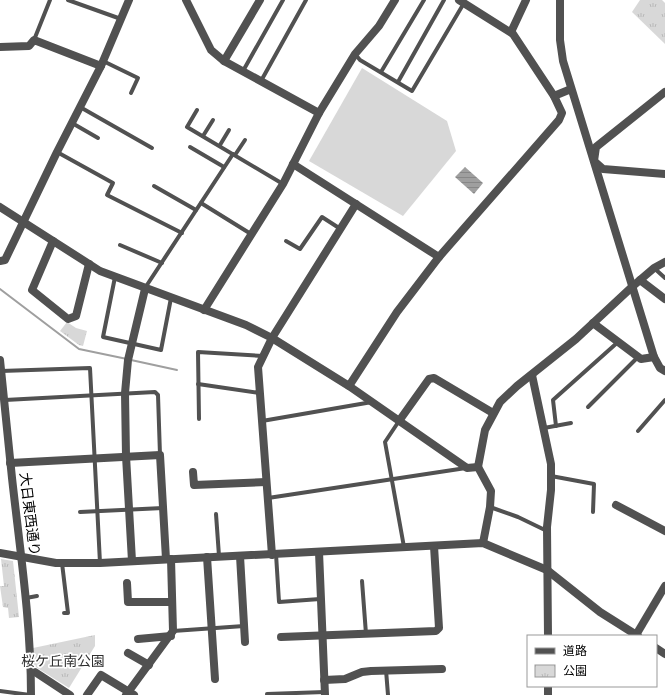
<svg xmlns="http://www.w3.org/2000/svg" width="665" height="695" viewBox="0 0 665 695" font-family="'Titillium Web','Noto Sans JP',sans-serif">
<defs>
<pattern id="park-tufts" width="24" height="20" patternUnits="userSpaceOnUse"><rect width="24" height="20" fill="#d8d8d8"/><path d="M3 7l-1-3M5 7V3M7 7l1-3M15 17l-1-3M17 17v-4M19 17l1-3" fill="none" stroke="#b8b8b8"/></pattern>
<pattern id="water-rules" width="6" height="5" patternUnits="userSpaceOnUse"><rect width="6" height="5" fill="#9f9f9f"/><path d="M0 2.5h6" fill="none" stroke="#878787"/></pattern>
</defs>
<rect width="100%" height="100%" fill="#fff"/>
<g fill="url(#park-tufts)">
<polygon points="640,0 662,0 665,3 665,44 632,12"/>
<polygon points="67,322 76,328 87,331 83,346 79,345 60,331"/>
<polygon points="1,559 13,561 19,617 9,618 8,608 3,607 0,586 4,586"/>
<polygon points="95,635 95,646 69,688 34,666 33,648"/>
</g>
<polygon fill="#d8d8d8" points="362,68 447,121 456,151 403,216 309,161"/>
<polygon fill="url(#water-rules)" points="465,167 483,183 474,194 455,177"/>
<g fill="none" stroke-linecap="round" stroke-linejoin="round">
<g stroke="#9f9f9f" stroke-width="2">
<polyline points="0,289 79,349 127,359"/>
<polyline points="131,360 177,370"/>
</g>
<g stroke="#515151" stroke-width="4">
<polyline points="68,0 121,19"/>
<polyline points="34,40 50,0"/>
<polyline points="355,54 360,60 412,91 464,3"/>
<polyline points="103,61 138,78 131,93"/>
<polyline points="243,71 283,0"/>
<polyline points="381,72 424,0"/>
<polyline points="261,81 306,0"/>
<polyline points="398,82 444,0"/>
<polyline points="80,107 152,148"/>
<polyline points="197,110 187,127 283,184"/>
<polyline points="72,123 98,138"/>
<polyline points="203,136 213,120"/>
<polyline points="220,145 229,130"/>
<polyline points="190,147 224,167"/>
<polyline points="57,152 113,183 107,195 182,233"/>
<polyline points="235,155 245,140"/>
<polyline points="154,186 196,210"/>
<polyline points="201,203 251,234"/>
<polyline points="286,241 300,249 322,217 339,228"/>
<polyline points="120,245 162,263"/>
<polyline points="654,268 665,278"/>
<polyline points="115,277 103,337 161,350 171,298"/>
<polyline points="145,288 233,154"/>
<polyline points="1,371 90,368 100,563"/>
<polyline points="198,384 260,393"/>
<polyline points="5,400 155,392 158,395 160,455"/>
<polyline points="588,407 638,357"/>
<polyline points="199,419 198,352 263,356"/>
<polyline points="262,421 372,402"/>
<polyline points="399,421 385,442 404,547"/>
<polyline points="556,426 553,400 618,342"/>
<polyline points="544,428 571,423"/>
<polyline points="638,431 665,400"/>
<polyline points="551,476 594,484 593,512"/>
<polyline points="268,498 466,468"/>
<polyline points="490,507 518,517 547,531"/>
<polyline points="80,512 163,508"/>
<polyline points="216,514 219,556"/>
<polyline points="276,554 279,602 320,599"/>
<polyline points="62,563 68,613 64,613"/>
<polyline points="362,581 366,634"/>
<polyline points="26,598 37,596"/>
<polyline points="173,631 244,626"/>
<polyline points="386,670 388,695"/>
<polyline points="0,691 30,695"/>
<polyline points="267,694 325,692"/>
</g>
<g stroke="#515151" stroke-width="8">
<polyline points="186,0 211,50 224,61"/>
<polyline points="260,0 224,61 319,113"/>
<polyline points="511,32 526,0"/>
<polyline points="0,47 29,46 34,40 101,66"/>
<polyline points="665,92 596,147 594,161 603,169 665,174"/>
<polyline points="554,96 571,89"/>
<polyline points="293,164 439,257"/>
<polyline points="0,207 100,271 246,325 272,338 349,386 467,468 478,467 491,491 490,507 483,543"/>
<polyline points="53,241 32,290 68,319 76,316 89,264"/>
<polyline points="640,280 665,299"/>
<polyline points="633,286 654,268 665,262"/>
<polyline points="204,310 283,184 319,113 355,54 379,26 395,0"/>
<polyline points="593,323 641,359 654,357"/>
<polyline points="532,375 551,464 551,490 547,527 548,636"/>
<polyline points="349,386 397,312 439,257 559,120 562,113 554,96 513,34 459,0"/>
<polyline points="399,421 429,379 434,378 493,413"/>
<polyline points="10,463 160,455 166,559"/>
<polyline points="193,472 194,485 266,482"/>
<polyline points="616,505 665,531"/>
<polyline points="319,552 325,695"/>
<polyline points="0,553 56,563 100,563 483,543 547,570 600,612 638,636"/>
<polyline points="272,555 258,367 272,338 356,204"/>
<polyline points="240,556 245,642"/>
<polyline points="207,557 215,679"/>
<polyline points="132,561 126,456 125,393 128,360 145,289"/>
<polyline points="127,583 128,602 172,602"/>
<polyline points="636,635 665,586"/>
<polyline points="281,637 436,631 439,628 434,546"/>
<polyline points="138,639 171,636"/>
<polyline points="656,648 665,654"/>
<polyline points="128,653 149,665"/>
<polyline points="31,672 35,672 70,695"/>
<polyline points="324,680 345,679 362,672 371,671 442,669"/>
<polyline points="548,686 548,695"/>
<polyline points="87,695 101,675 134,695"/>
<polyline points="126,695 173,631 171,559"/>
</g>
<g stroke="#515151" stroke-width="8">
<polyline points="560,0 560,40 563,61 654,357 660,368 665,371"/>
<polyline points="0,261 5,260 57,152 101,66 129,0"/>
<path d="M0,360C4,399 8,438 12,478C20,550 31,622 31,695"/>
<polyline points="478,467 485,430 500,402 517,386 576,339 633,286"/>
</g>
</g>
<g text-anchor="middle" stroke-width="3.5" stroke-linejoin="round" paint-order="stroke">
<g font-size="14" fill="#000" stroke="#fff">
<text transform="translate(30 514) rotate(83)" y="5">大日東西通り</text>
</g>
<g font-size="14" fill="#2f2f2f" stroke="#fff">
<text x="63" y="666">桜ケ丘南公園</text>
</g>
</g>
<rect x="527" y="635" width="130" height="52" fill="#ffffff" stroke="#999999"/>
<rect x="535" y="648" width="20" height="6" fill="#515151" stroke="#999999"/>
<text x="563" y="655" font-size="12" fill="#000000">道路</text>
<rect x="535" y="665" width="20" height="12" fill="url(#park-tufts)" stroke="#999999"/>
<text x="563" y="675" font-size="12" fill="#000000">公園</text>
</svg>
